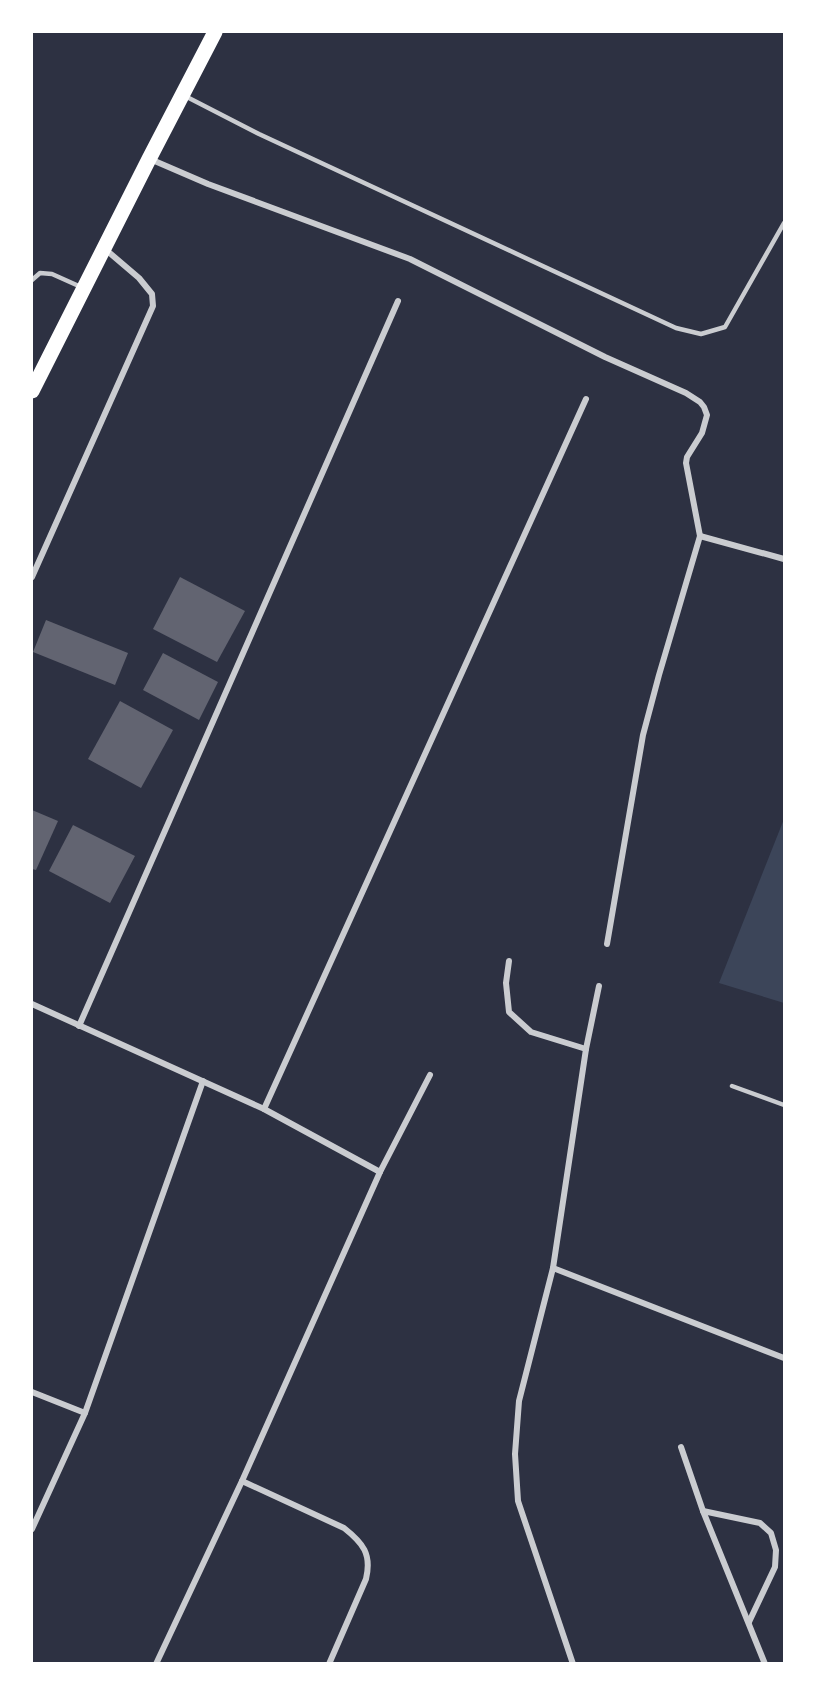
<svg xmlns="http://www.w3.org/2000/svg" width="816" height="1695" viewBox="0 0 816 1695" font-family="Bitter,serif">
<rect width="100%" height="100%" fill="#2d3142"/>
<polygon fill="#3c4559" points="784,819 784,1003 719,983"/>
<g fill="#626471">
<polygon points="180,577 245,611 217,662 153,629"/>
<polygon points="46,620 128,653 115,685 33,652"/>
<polygon points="163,653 218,682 199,720 143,690"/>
<polygon points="120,701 173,730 141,788 88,759"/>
<polygon points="32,810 58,821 36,870 32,869"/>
<polygon points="73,825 135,856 110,903 49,871"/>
</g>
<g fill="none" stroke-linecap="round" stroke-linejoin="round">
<g stroke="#caccd0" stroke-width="4.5">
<polyline points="185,96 259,134 676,328 701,334 725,327 784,223"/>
<polyline points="32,280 40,273 52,274 81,287"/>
<polyline points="732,1086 784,1105"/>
</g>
<g stroke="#caccd0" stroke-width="6">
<polyline points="150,159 208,184 410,259 605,357 686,393 700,402 704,407 707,415 702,433 687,457 686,463 700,536 659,675 643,735 607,944"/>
<polyline points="700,536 784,559"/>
<polyline points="32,577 153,306 152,294 139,278 105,249"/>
<polyline points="509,961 506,983 509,1012 531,1032 586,1049"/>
<polyline points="32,1004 264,1109 380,1172"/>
<polyline points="79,1026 398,301"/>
<polyline points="264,1109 586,399"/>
<polyline points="553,1268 784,1358"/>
<polyline points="32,1392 85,1413"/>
<polyline points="681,1447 703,1511 765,1664"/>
<path d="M242,1481L344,1528C363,1543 372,1554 366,1579L329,1664"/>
<polyline points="703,1511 760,1523 771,1533 776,1550 775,1567 749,1622"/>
<polyline points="32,1529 85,1413 203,1081"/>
<polyline points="156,1664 242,1481 380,1172 430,1075"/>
<polyline points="573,1664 518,1501 515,1454 519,1401 553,1268 586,1049 599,986"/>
</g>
<polyline stroke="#fff" stroke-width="15" points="32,391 149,159 215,32"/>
</g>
<rect width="816" height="1695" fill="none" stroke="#ffffff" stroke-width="66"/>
</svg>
